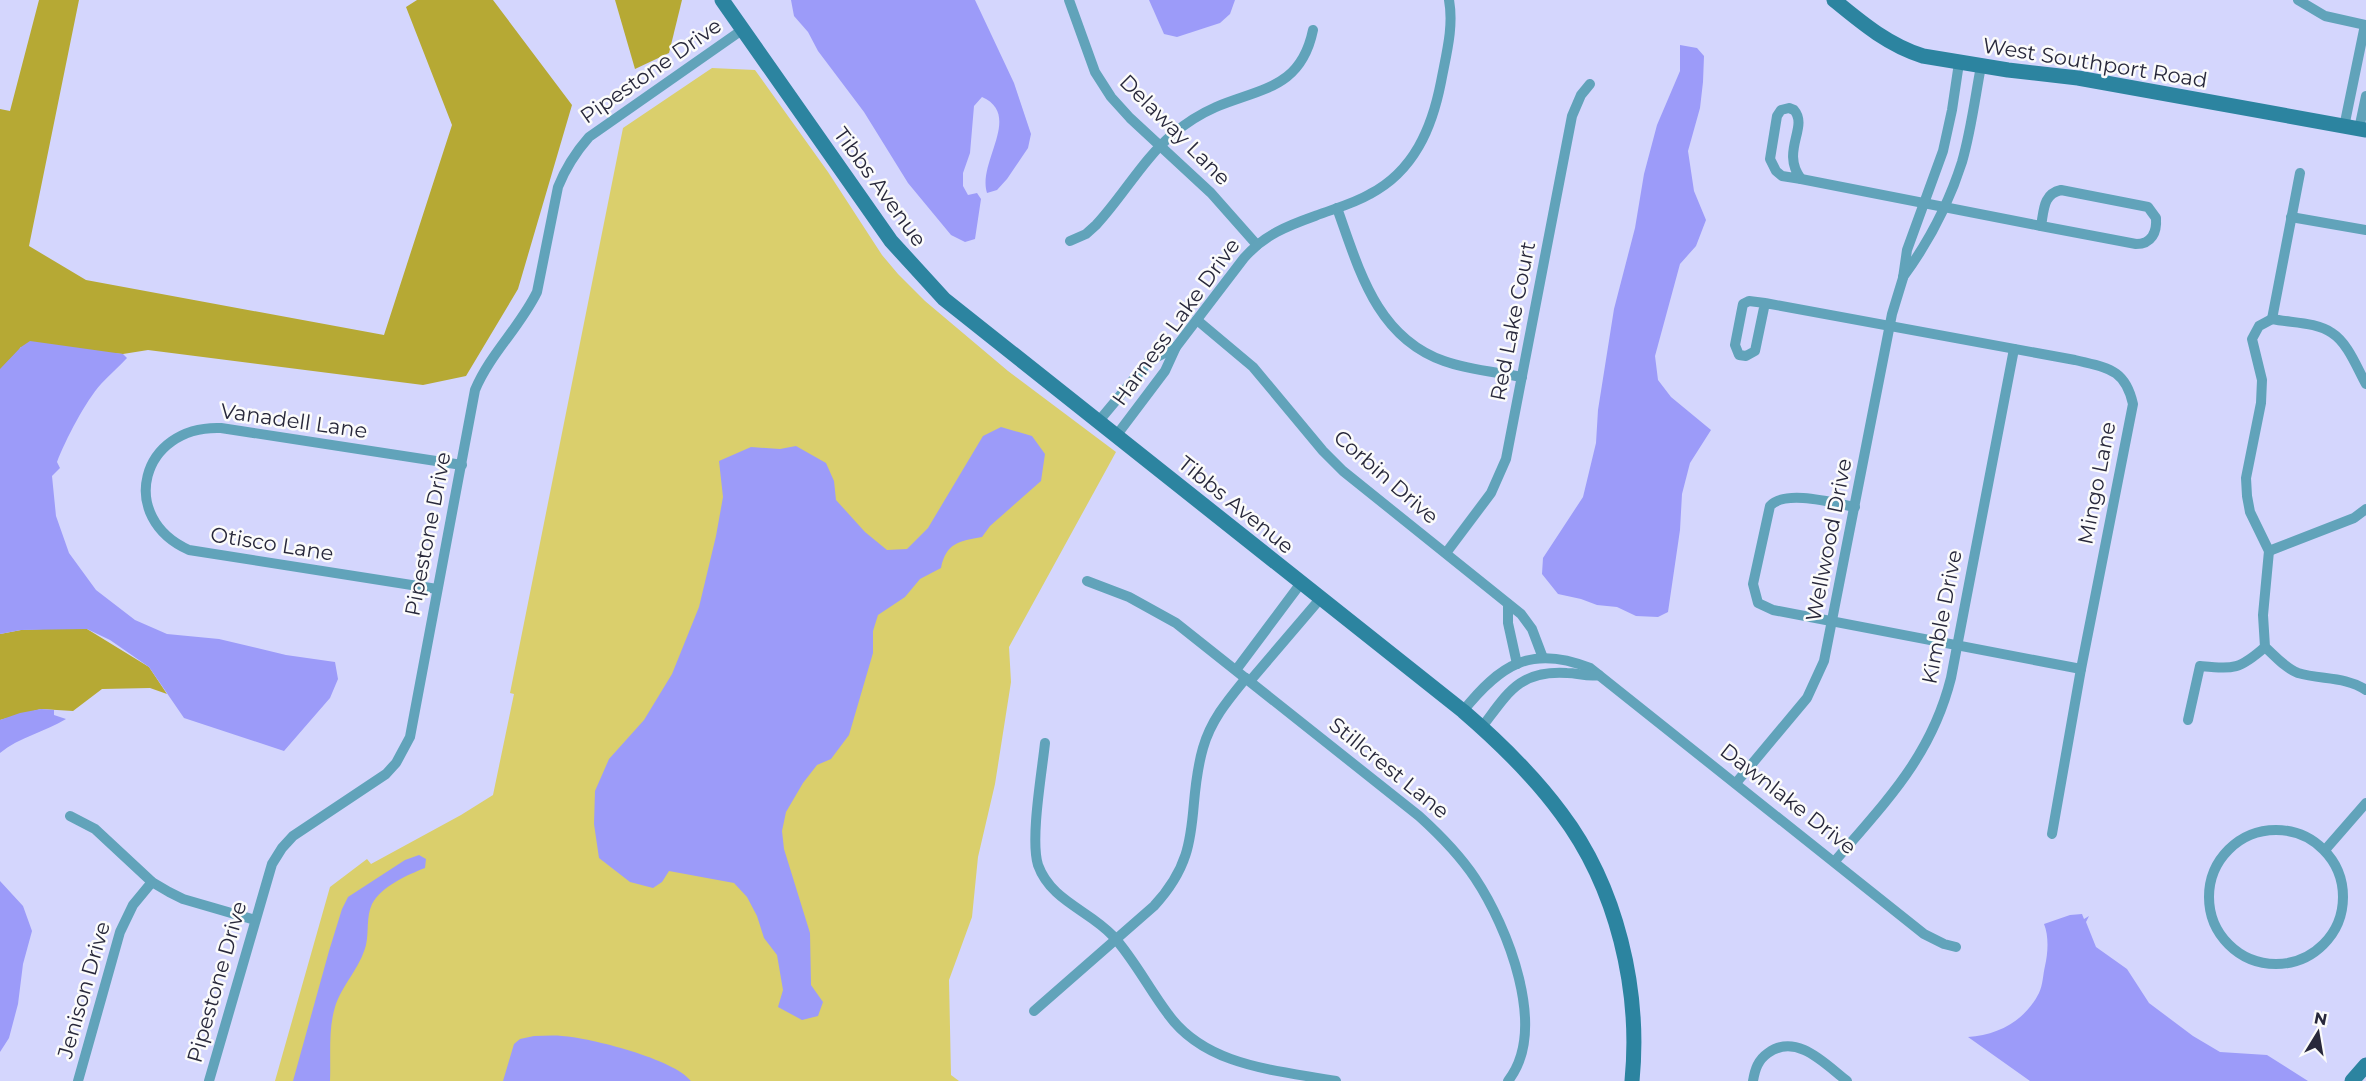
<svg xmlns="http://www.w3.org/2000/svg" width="2366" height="1081" viewBox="0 0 2366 1081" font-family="Montserrat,sans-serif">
<rect width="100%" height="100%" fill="#d4d6fd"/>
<polygon fill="#dacf6c" points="712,68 755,70 828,172 882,255 898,274 925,301 1008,371 1116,452 1009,647 1011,682 995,784 978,857 972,917 949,980 951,1075 959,1081 275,1081 330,887 367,859 371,864 461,815 493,795 514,694 510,693 623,128"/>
<g fill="#b6a934">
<polygon points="39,0 79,0 29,246 86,280 384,335 452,125 406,7 417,0 493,0 572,105 518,289 466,376 423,385 148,350 123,354 21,347 0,375 0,109 10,111"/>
<polygon points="615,0 682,0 669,53 635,69"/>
<polygon points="65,628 87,629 149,667 167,694 150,688 102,689 73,711 41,709 0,720 0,634 21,630"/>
</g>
<g fill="#9c9bf9">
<path d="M791,0H975L1014,83L1031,134L1028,148L1007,179L997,190L987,193C977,162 1023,115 982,97L974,106L970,153L963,173V186L968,195L977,193L981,199L975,239L965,242L951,235L908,183L864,112L818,51L808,32L794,16Z"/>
<polygon points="1149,0 1235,0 1230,14 1220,23 1177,37 1164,34"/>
<polygon points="1680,45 1697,48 1704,56 1703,82 1700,108 1688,151 1694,191 1706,220 1696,246 1680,264 1655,356 1658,380 1671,397 1711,430 1690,463 1682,494 1680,530 1668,612 1658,617 1636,616 1617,607 1597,605 1581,599 1558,594 1542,574 1543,558 1583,497 1596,443 1598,410 1614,309 1635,228 1644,174 1657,125 1680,71"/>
<path d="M30,341L123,354L127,358C119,367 109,375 101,384C85,402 66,439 57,462L60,468L52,476L56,516L69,553L96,590L135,620L167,634L219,639L286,655L335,662L338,679L330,698L284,751L184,718L149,667L110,640L87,629L21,630L0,634V369L21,347Z"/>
<path d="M1001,427L1032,436L1045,454L1041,481L990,526L982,537C959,541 946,543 941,568L920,579L905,597L878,615L873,631V653L849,735L831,759L817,765L803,783L786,812L782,831L784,849L810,933L811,985L823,1002L818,1016L802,1020L778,1007L783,990L777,955L764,938L757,916L747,897L734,883L669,871L662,882L653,888L630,882L599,858L594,824L595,791L609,759L644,720L672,674L699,607L716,536L723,497L719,461L751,447L780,449L796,446L826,463L834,481L836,500L865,532L887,550L907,549L928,528L983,436Z"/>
<path d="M41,709L54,710V715L66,719C45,732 19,737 0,753V720L20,713Z"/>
<path d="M419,855L426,859L425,868C407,875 382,886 372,904C366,917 369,932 366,945C360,968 342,985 335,1007C328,1030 331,1057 330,1081H293L329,951L342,909L348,897L405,860Z"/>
<polygon points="0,881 23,906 32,931 23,964 18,1004 9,1038 0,1052"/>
<path d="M2082,914L2084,919L2089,916L2086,922L2096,947L2127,969L2149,1003L2193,1036L2220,1052L2267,1055L2308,1081H2030L1968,1037C1998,1035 2025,1021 2039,993C2043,985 2043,974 2045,966C2048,953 2049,936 2044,924L2070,915Z"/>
<path d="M534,1036C543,1036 553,1035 562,1036C591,1038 674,1059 691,1081H503L514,1044L520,1039Z"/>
</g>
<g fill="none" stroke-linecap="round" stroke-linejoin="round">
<g stroke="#61a3ba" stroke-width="10">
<polyline points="1069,0 1095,72 1111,97 1130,118 1211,193 1257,245"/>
<polyline points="2298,0 2325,16 2366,25"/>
<path d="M1789,108L1794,110C1809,127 1780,151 1801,179L1782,176L1776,171L1770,159L1777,116L1781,110Z"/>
<polyline points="2344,127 2365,25"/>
<polyline points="2359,129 2366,96"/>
<polyline points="1801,179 2041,226"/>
<path d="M2061,190L2148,207L2156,218C2157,232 2152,244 2136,244L2041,226C2044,210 2043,194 2061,190Z"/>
<path d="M1337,208C1359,269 1376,337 1444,361C1469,370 1496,372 1522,377"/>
<polyline points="2291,217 2366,230"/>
<path d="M1070,241L1086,234L1096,225C1123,196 1143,159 1173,134C1186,123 1200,114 1216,107C1262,88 1301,88 1313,30"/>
<path d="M1903,277C1928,243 1949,203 1962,162C1971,131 1975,98 1981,66"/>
<path d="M1765,303L1755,351L1746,356L1739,355L1735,345L1742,309L1743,304L1749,301L1765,303L2075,360C2107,368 2125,368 2133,404L2081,669L2052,834"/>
<path d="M2272,319L2259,326L2252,339L2262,380L2261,403L2246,478L2247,496L2250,512L2269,551L2263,615L2265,647C2275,656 2285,668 2298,673C2321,680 2345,676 2366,690"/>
<polyline points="2272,319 2300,173"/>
<path d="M2272,319C2291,323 2317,322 2332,333C2348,343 2357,368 2366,384"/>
<polyline points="1197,320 1253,367 1323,451 1343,471 1521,614 1532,629 1543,658"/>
<polyline points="1098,422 1149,361 1176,347"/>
<path d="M1116,436L1165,371L1176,347L1244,258C1264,235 1287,226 1315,216C1333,209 1353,204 1370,194C1414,171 1432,128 1441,82C1446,55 1454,27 1449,0"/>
<path d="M1855,507C1834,503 1785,489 1770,506L1753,584L1758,603L1773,610L2081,669"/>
<polyline points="2269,551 2354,518 2366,509"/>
<polyline points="1446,553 1491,493 1506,459 1572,116 1581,95 1590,84"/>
<path d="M1087,581L1129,597L1176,623L1419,816C1440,835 1459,854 1475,878C1507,926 1549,1029 1508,1081"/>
<path d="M437,589L189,550C117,518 140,425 221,428L462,465"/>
<polyline points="1508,604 1508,623 1517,664"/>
<polyline points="1236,670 1301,583"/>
<polyline points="1250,681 1320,599"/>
<path d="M1463,711C1500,665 1531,644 1590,668L1924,934L1944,944L1956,947"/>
<path d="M2188,720L2200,666C2234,669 2239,670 2265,647"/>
<path d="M1482,727C1508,693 1519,670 1567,673C1578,673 1587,677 1599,675"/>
<path d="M1045,743C1042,772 1030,839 1038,865C1051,901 1089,910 1113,936C1134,959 1149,989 1168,1014C1206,1067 1277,1070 1336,1081"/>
<polyline points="1736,783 1807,698 1824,661 1892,314 1903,278 1907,250 1943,151 1952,110 1959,63"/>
<polyline points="70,816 95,829 152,882 169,892 183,899 255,920"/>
<circle cx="2276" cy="897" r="67"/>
<polyline points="2325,850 2366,803"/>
<path d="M1835,861C1886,801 1931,757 1951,678L2014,349"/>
<path d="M1034,1011L1154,906C1206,850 1185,810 1203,748C1211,720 1228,700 1246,678"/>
<polyline points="78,1081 120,932 133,905 152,882"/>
<path d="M209,1081L272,864L282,848L293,836L386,774L396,763L410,737L475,390C490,354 520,327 537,292L558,187C566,167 575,153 589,137L742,30"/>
<path d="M1753,1081C1755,1069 1758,1060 1768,1053C1797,1032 1826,1065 1847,1081"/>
</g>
<g stroke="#2c84a0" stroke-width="15">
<path d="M722,0L891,241L944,299L1463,711C1499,742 1533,775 1561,813C1617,887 1641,990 1632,1081"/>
<path d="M1834,0C1862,23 1888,45 1923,56L2008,70L2078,78L2366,130"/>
<polyline points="2352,1081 2366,1065"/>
</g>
</g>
<g text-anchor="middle" stroke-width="5" stroke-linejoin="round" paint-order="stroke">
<g font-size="21" fill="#28283b" stroke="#fbfbfb">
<text transform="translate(2095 63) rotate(9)" y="7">West Southport Road</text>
<text transform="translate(651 71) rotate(-35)" y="7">Pipestone Drive</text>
<text transform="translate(1175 130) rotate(45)" y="7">Delaway Lane</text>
<text transform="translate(880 187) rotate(54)" y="7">Tibbs Avenue</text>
<text transform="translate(1513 321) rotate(-79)" y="7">Red Lake Court</text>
<text transform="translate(1176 322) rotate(-54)" y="7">Harness Lake Drive</text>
<text transform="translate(294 421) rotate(8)" y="7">Vanadell Lane</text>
<text transform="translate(1386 477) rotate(41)" y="7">Corbin Drive</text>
<text transform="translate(2097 483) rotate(-79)" y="7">Mingo Lane</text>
<text transform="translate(1236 505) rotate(39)" y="7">Tibbs Avenue</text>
<text transform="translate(428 534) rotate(-79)" y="7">Pipestone Drive</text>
<text transform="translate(1829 540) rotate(-79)" y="7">Wellwood Drive</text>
<text transform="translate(272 544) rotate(9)" y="7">Otisco Lane</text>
<text transform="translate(1942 617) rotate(-79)" y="7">Kimble Drive</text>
<text transform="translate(1389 768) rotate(39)" y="7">Stillcrest Lane</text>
<text transform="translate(1788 799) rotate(38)" y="7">Dawnlake Drive</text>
<text transform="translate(217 982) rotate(-74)" y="7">Pipestone Drive</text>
<text transform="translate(84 990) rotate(-74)" y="7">Jenison Drive</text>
</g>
</g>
<g transform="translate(2318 1033) rotate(11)" stroke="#fbfbfb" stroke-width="4.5" paint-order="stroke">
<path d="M0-4.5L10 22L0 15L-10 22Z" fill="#28283b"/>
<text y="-9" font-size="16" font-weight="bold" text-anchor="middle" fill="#28283b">N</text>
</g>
</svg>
